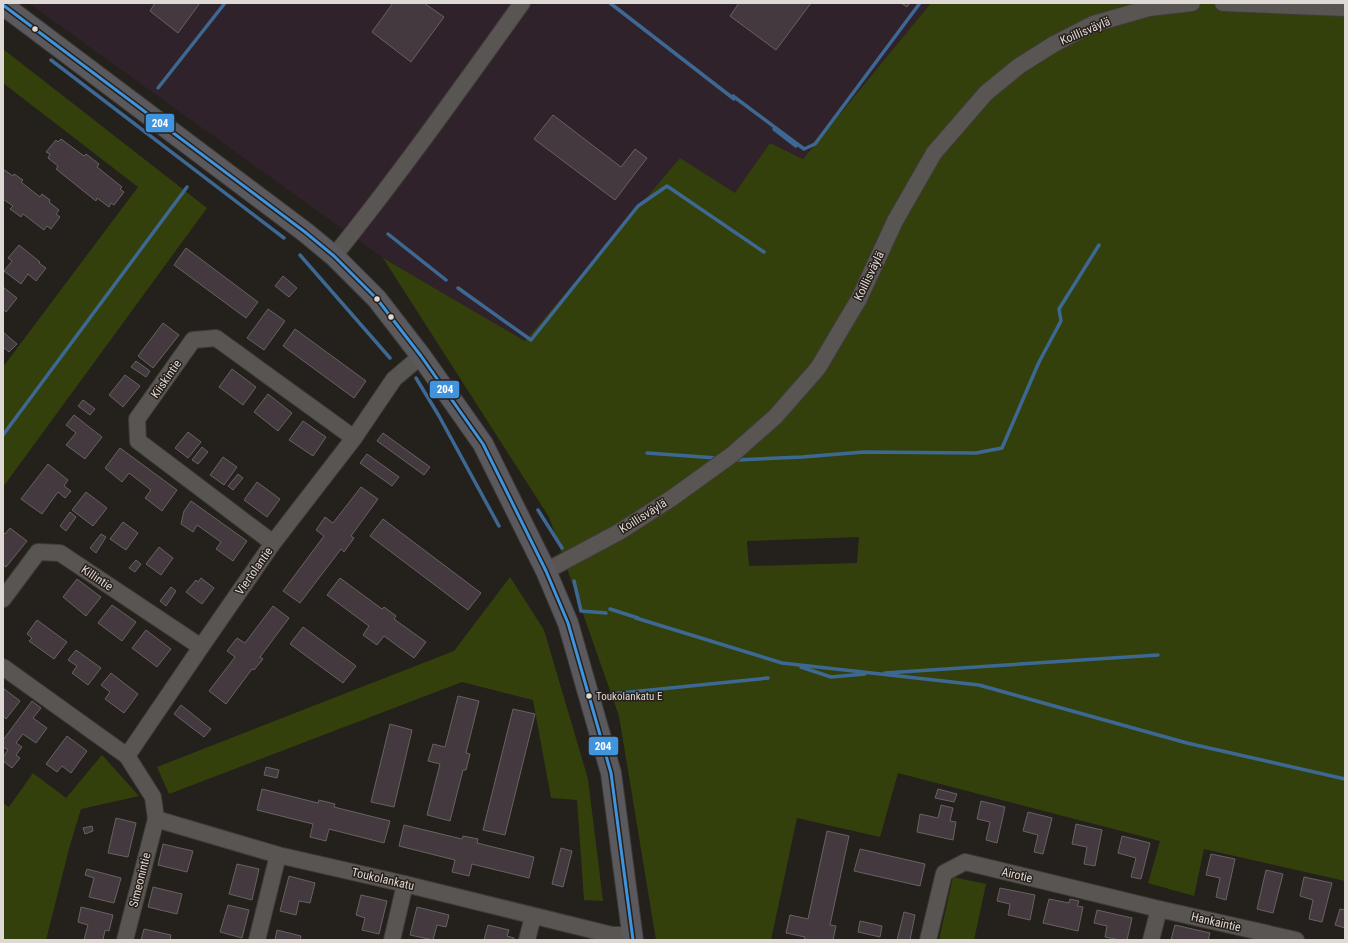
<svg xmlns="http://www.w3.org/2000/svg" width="1348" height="943" viewBox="0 0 1348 943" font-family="'Roboto Condensed',sans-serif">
<rect width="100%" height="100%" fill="#24201c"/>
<polygon fill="#30222a" points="29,3 931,3 803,159 770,143 735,194 680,158 525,341 383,258 73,35"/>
<g fill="#34400b" fill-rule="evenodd">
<path d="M931,3H1345V881L1204,849L1194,896L1148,883L1160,841L898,773L880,837L797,818L771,940H656L619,716L549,517L383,258L525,341L680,158L735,193L770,143L803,159ZM859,537L857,563L749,566L747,541Z"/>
<polygon points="3,49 207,208 3,487 3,367 138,187 3,83"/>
<polygon points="510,577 544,630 588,779 603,901 584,900 577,800 551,798 533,700 462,682 169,794 157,767 454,651"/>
<polygon points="102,755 139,796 81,809 70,845 46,940 3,940 3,803 9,807 33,773 66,798"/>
<polygon points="953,877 986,884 974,940 939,940"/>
</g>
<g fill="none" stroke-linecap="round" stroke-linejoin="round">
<g stroke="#3d6893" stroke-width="3.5">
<polyline points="610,3 734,99"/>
<polyline points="51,60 284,238"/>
<polyline points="158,88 225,3"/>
<polyline points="733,96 804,149 815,144 920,3"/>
<polyline points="774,129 796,146"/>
<polyline points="388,234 446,280"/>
<polyline points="300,255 390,358"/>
<polyline points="458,288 531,340 638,206 667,186 764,252"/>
<polyline points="416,378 439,416 499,526"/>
<polyline points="3,435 187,187"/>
<polyline points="647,453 717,458"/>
<polyline points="737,460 802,457 864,452 976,453 1002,448 1039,362 1061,321 1059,309 1099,245"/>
<polyline points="538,510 562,548"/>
<polyline points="574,581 581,611 606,613"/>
<polyline points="610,609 638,618"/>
<polyline points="636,618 782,663 979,685 1187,743 1345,779"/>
<polyline points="801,667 831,677 865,674"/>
<polyline points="885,673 1158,655"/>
<polyline points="611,694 768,678"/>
</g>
</g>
<g fill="#43393f" stroke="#666362">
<polygon points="155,3 200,3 178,33 150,11"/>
<polygon points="393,3 424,3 444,17 411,62 372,32"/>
<polygon points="739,3 811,3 776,50 730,16"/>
<polygon points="901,3 910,3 907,7"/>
<polygon points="553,115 621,167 635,149 647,158 615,200 534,139"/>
<polygon points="61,139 84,156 86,154 99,164 97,167 122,187 120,189 124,192 114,205 111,203 109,207 97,198 96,201 56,169 58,166 48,158 50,154 46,152 56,140 58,142"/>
<polygon points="3,169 13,176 14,174 23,180 21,182 40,197 42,194 50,200 49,202 59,210 56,214 60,217 51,229 47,226 44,230 23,214 21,217 10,209 13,206 3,199"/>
<polygon points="19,245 40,262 39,263 46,268 36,281 28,274 21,284 4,271 12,261 8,258"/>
<polygon points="186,248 258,302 246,318 174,265"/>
<polygon points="283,276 297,288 289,297 275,286"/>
<polygon points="3,287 17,298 6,312 3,309"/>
<polygon points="268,309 285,321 264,350 247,338"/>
<polygon points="163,323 179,335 153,368 138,356"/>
<polygon points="295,329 366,381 354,398 283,346"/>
<polygon points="3,332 17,344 9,352 3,347"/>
<polygon points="136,361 150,371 146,377 131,367"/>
<polygon points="232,369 256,387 243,405 219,387"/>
<polygon points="125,375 140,386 123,407 109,395"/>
<polygon points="268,394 292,413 278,431 254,412"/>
<polygon points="83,400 95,409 90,415 78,406"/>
<polygon points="74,415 102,437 85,459 66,445 76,433 66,425"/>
<polygon points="303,421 326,437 313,456 289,440"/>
<polygon points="188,432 201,442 188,458 175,448"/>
<polygon points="383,433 430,467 424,475 377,441"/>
<polygon points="202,447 208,452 198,464 192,460"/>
<polygon points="120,448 177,490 162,511 145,498 151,490 129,473 122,482 105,468"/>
<polygon points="367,454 399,477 392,486 360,463"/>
<polygon points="223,457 237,467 224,485 210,475"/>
<polygon points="48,464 68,480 64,486 71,491 65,498 58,492 42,514 21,499"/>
<polygon points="238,474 243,478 233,490 228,486"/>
<polygon points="257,482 280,499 267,517 244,500"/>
<polygon points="361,487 378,499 351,536 354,538 344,552 341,549 300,603 283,591 324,536 316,530 325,517 333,523"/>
<polygon points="86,492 107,508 93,526 72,510"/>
<polygon points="191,501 247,541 233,561 216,549 221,542 197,525 193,532 181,524 184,511"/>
<polygon points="70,512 76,517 66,531 60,526"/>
<polygon points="383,519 481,593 468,610 370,536"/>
<polygon points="123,522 138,533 126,550 110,539"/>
<polygon points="10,528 27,541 6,567 3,565 3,532 5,534"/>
<polygon points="101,534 106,537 96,553 90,548"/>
<polygon points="159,547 173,558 161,575 146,564"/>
<polygon points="136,560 141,564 135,572 129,568"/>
<polygon points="201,578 214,588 202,604 186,592 196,580 198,582"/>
<polygon points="340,578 382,609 384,607 396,616 394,619 426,642 414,658 384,636 377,645 363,635 369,626 327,595"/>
<polygon points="77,579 101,597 86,616 63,597"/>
<polygon points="171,587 176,591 166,606 160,601"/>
<polygon points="112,605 136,622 122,641 98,623"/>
<polygon points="273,606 289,618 260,657 263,659 254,670 252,669 226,704 209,691 235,657 227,651 237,638 245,643"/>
<polygon points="37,620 67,642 54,659 29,641 32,638 27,634"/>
<polygon points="303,627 356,666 343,683 290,644"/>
<polygon points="146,630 171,649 157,667 132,648"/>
<polygon points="76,650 101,668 88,685 72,673 77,666 68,660"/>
<polygon points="111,673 138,694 124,713 105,699 110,692 101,685"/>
<polygon points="3,688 20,701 6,719 3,716"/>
<polygon points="458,696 479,701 466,753 470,754 466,770 463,770 450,821 427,815 440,764 428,761 433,744 445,747"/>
<polygon points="32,701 41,708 33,718 47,728 36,743 23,734 16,743 22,747 16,755 20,758 12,768 3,761 3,757 8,750 3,747 3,740"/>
<polygon points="181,705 211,729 204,737 174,714"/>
<polygon points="513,709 535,714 505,835 483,830"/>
<polygon points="390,724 412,730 394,807 371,802"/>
<polygon points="67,736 87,751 71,773 62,766 57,772 46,764"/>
<polygon points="266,767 279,770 277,778 264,775"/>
<polygon points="262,789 318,803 319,800 335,804 334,807 390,821 384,843 329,829 326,841 310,837 313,824 257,810"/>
<polygon points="938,789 957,794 954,802 935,798"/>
<polygon points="981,801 1005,807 997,843 986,840 990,822 977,819"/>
<polygon points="941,805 953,808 950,821 956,822 953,840 917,832 920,814 938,818"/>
<polygon points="1028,812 1052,818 1043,854 1034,852 1038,835 1023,831"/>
<polygon points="116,818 136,823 128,857 108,853"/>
<polygon points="1076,824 1102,830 1095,866 1084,864 1087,847 1072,844"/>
<polygon points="404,825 462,839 463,836 478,839 477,843 534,857 529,878 472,864 469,876 452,872 455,860 399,846"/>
<polygon points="92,826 93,831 85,834 83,828"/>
<polygon points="827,831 849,836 830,925 836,926 833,940 804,940 805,937 786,933 790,915 808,919"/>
<polygon points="1122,836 1150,843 1141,879 1131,877 1136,858 1118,853"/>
<polygon points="163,844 193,851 187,872 158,865"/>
<polygon points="561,848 572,851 563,887 552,884"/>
<polygon points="860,849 925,864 920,886 854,871"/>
<polygon points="1211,854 1235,859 1226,900 1216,897 1220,878 1206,875"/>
<polygon points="237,864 259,869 252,900 229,894"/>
<polygon points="87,869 121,878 114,903 89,897 94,878 85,875"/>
<polygon points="1266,870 1283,874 1273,913 1257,909"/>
<polygon points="289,876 315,883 310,903 299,901 296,915 280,911"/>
<polygon points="1304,877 1332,883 1322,922 1309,919 1313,900 1300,896"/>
<polygon points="153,887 182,894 177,914 148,907"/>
<polygon points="1000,888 1035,895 1030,920 1008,915 1010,904 997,901"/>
<polygon points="361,895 387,901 379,934 362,930 365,918 356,915"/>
<polygon points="1049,899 1069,903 1070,899 1079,901 1077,906 1083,907 1078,931 1043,923"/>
<polygon points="228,905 249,910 242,938 220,932"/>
<polygon points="81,907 113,915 109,931 105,930 103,940 84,940 88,925 78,922"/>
<polygon points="417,907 449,915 446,927 437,925 433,940 410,935"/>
<polygon points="1340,909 1345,910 1345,928 1335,925"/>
<polygon points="1097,910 1132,918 1127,940 1120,940 1105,937 1107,926 1094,923"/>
<polygon points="904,912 915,915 910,940 897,940"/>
<polygon points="860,921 882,926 880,937 858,932"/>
<polygon points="488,925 509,930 507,936 514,938 514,940 484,940"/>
<polygon points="1175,925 1210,933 1208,940 1171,940"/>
<polygon points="144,929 171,935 170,940 141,940"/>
<polygon points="277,930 301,936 300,940 275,940"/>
</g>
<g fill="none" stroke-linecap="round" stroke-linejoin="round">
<g stroke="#3f3b39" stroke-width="18">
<g id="minor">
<polyline points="1223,3 1345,8"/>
<path d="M334,256C400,174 461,88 522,3"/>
<polyline points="421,356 394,379 354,438 273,543 201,647 127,756 153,797 156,819 278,855 405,884 612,935 633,935"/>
<polyline points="273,543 138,441 137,419 193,340 216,338 354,438"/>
<polyline points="546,571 619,532 672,498 733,454 775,417 818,368 859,299 895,221 934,153 986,93 1019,66 1054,44 1093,24 1149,8 1192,3"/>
<polyline points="3,599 38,552 60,553 201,647"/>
<polyline points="3,667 127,756"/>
<polyline points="125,940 156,819"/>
<polyline points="257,940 278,855"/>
<polyline points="392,940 405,884"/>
<polyline points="527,940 533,916"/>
<polyline points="928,940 944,873 965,862 1159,909 1296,940"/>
<polyline points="1151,940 1159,909"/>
</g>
</g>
<g stroke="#3f3b39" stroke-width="22">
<polyline id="major" points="3,5 305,232 334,256 377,299 421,356 483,444 546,571 568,623 611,773 633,940"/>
</g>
<use href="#minor" stroke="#595552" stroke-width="16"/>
<use href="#major" stroke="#5a595d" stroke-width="20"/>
<g stroke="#271f19" stroke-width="6">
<polyline id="bus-1" points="3,5 305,232 334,256 377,299 421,356 483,444 546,571 568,623 611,773 633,940"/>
</g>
<use href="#bus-1" stroke="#4094de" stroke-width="3"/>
</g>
<g fill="#dfd9d5" stroke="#271f19" stroke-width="1.5">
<circle cx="35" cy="29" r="3.5"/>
<circle cx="377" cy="299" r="3.5"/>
<circle cx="391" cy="317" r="3.5"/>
<circle cx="589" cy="696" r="3.5"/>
</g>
<g text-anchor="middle" stroke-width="3" stroke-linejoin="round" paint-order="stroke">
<g font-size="11" fill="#dfd9d5" stroke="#271f19" text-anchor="start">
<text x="596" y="700">Toukolankatu E</text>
</g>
<g font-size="12" fill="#dfd9d5" stroke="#271f19">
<text transform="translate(1085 31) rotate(-23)" y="4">Koillisväylä</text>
<text transform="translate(869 276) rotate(-64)" y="4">Koillisväylä</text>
<text transform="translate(166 379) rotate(-55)" y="4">Kiiskintie</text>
<text transform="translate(643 516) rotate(-32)" y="4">Koillisväylä</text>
<text transform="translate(254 571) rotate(-55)" y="4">Viertolantie</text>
<text transform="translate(97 578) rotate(34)" y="4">Killintie</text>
<text transform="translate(1017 875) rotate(13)" y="4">Airotie</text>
<text transform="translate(383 879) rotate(13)" y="4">Toukolankatu</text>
<text transform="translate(140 880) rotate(-76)" y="4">Simeonintie</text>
<text transform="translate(1216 922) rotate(13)" y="4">Hankaintie</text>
</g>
</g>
<g stroke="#271f19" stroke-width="1.5">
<rect x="145" y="113" width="30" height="20" rx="4" fill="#4094de"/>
<rect x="429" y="380" width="31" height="19" rx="4" fill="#4094de"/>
<rect x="588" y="736" width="31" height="20" rx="4" fill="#4094de"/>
</g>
<g font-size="11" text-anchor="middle" font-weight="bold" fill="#fff">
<text x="160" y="127">204</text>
<text x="445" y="393">204</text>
<text x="603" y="750">204</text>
</g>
<rect width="1348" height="943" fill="none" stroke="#dfd9d5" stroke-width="8"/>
</svg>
